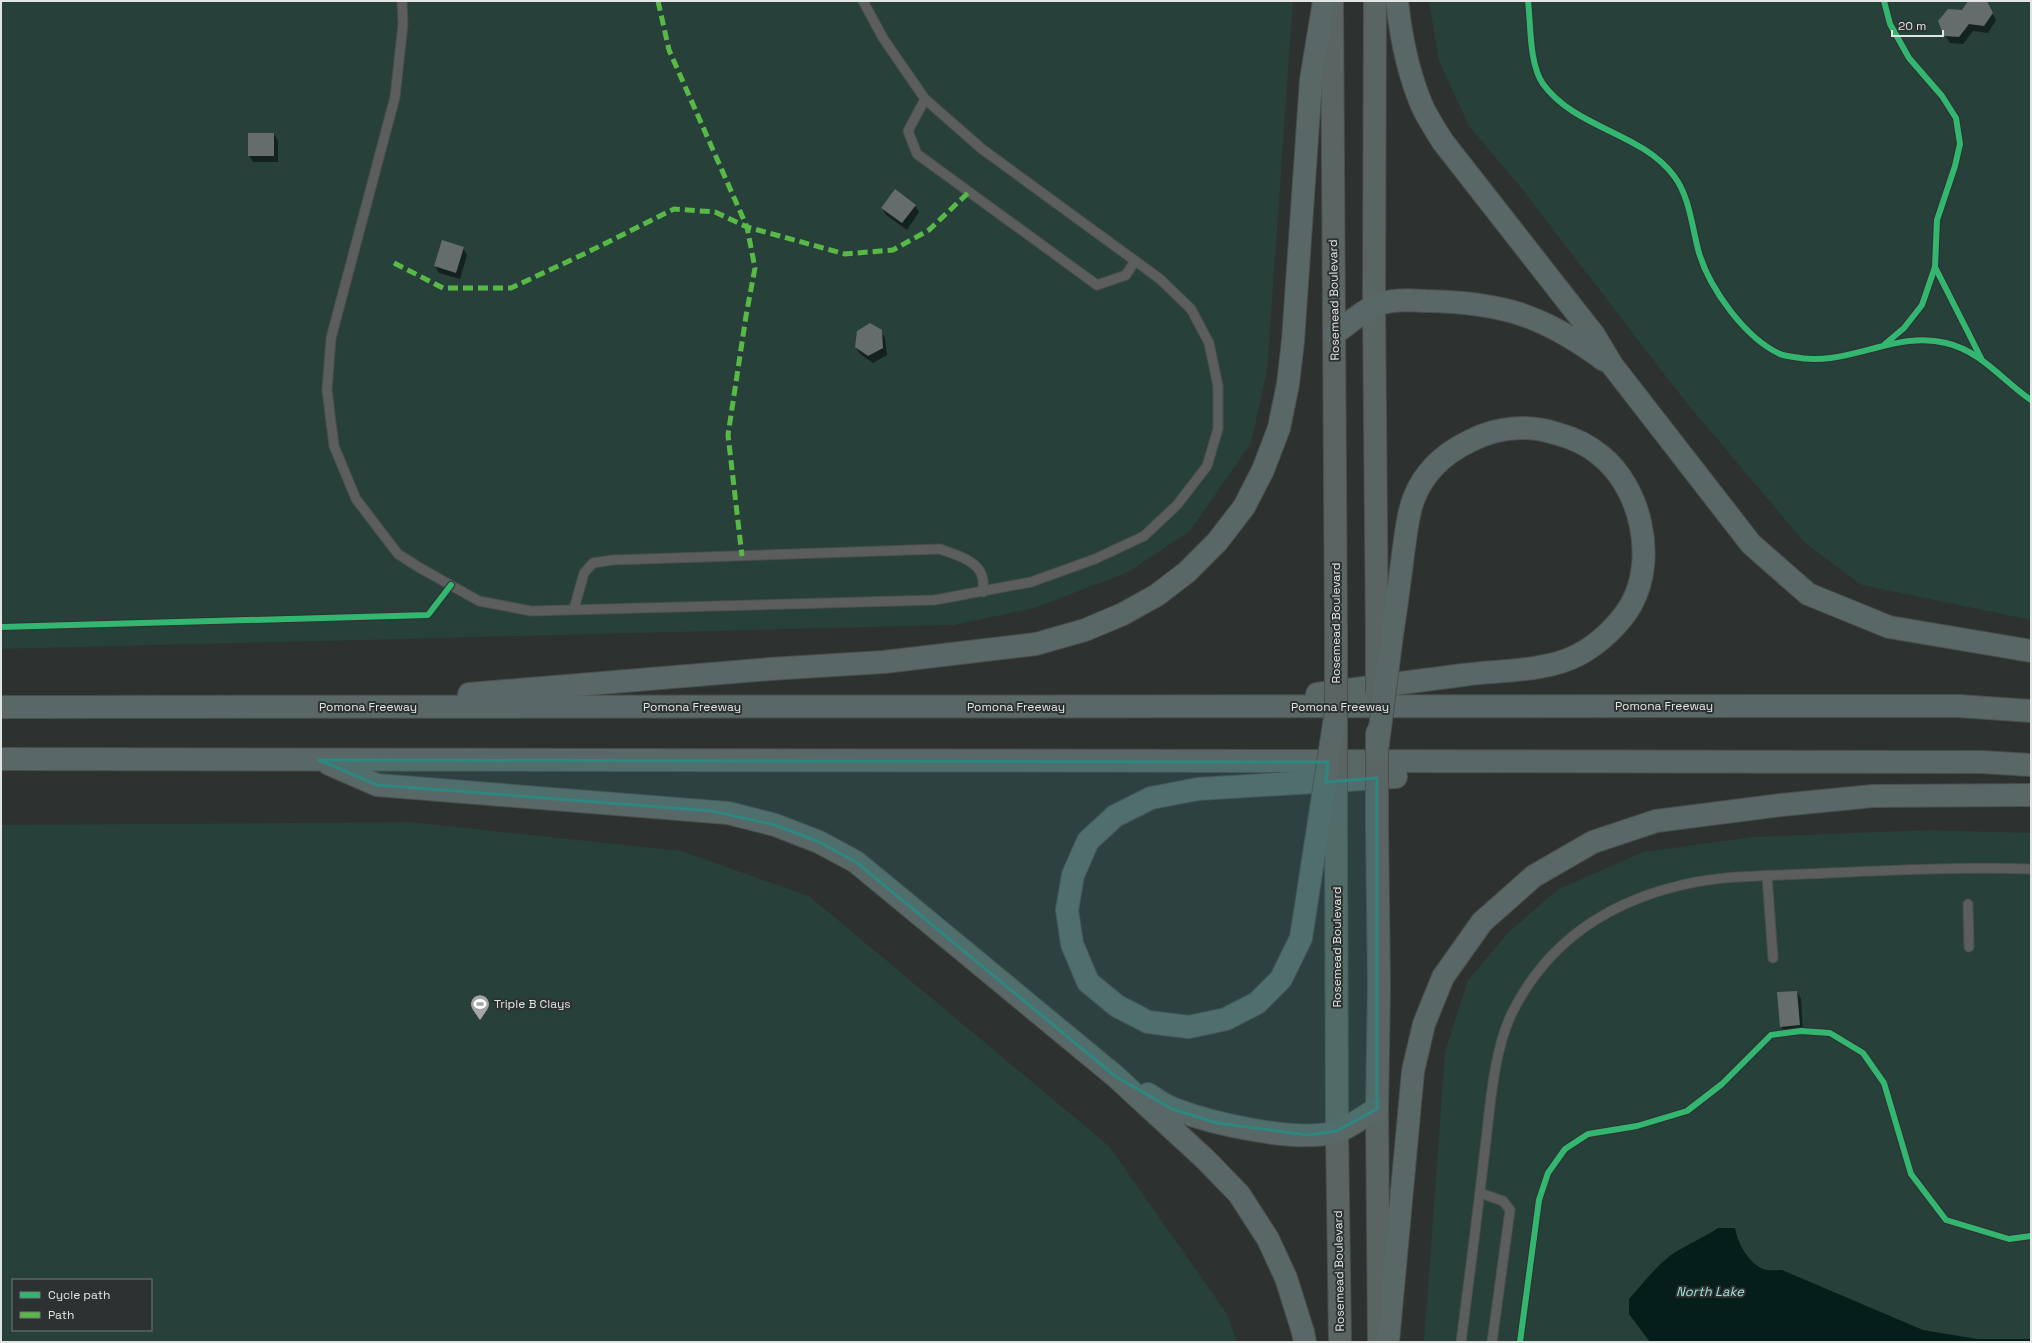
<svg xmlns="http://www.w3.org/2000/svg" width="2032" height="1343" viewBox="0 0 2032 1343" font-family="'Space Grotesk',sans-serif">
<rect width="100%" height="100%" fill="#2d3130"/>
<g fill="#27403a" fill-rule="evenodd">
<polygon points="1,1 1293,1 1267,371 1251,443 1190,531 1128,572 1035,608 954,625 1,649"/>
<polygon points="1429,1 2031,1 2031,620 1862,585 1805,543 1685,401 1522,189 1469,126 1439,61"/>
<path d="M411,822L681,851L809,896L1109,1146L1227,1314L1237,1342H1V825ZM13,1280H151V1330H13Z"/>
<polygon points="1929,830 2031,833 2031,1342 1424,1342 1445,1052 1468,980 1508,933 1557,890 1643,852 1752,837"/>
</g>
<path fill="#061e1a" d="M1718,1228H1735C1738,1244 1748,1262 1763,1269C1768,1271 1777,1270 1782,1270L1923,1330L1977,1339H2031V1342H1650L1629,1314V1299C1641,1286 1652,1271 1665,1260C1681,1246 1701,1240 1718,1228Z"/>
<g fill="#0007">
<polygon points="1969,1 1986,1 1996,20 1988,33 1973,31 1963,44 1950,43 1945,35"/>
<polygon points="274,134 278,141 278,162 253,162 249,155"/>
<polygon points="915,206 919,212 907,230 886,215 882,208"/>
<polygon points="463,248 467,255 460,279 439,273 435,266"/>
<polygon points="881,331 885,338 887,355 873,363 860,354 856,347"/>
<polygon points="1797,992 1801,999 1803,1032 1785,1033 1781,1026"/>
</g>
<g fill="#646d6b">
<polygon points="1968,1 1987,1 1993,13 1984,26 1969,24 1959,37 1944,36 1938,21 1948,9 1962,10"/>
<rect x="248" y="133" width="26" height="23"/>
<polygon points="895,189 916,205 902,223 881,208"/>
<polygon points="442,240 464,247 456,273 434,266"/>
<polygon points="870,323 882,330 883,348 868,356 855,347 857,331"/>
<polygon points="1797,991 1800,1025 1780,1027 1777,992"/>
</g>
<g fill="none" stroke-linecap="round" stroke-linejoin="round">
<g stroke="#4a4e4d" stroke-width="11">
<g id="service">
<polyline points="402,1 403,24 395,97 331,338 327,390 334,446 356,499 398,554 420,568 479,601 531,611 935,600 1031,582 1095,559 1144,536 1177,505 1207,466 1218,429 1218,386 1209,343 1191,309 1160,279 982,149 925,99 883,38 863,1"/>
<polyline points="925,99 908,131 917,154 1097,285 1126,275 1135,261"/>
<path d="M574,609L584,573L593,563L613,560L940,549C953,554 978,560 982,576C984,581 983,587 983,592"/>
<polyline points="1767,876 1773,958"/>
<polyline points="1968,904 1969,947"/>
<polyline points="1480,1193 1503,1201 1510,1210 1492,1342"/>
<path d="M1461,1342C1469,1280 1477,1219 1484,1157C1490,1112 1492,1057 1511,1015C1546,943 1605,903 1682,885C1728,874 1779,876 1827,873C1894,870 1963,867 2031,869"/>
</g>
</g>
<g stroke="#4a4e4d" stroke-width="24">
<g id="primary">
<polyline points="1332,1 1336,638"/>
<polyline points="1375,1 1374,306 1377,638"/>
<polyline points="1336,824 1337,1131 1340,1342"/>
<polyline points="1377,824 1379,986 1377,1109 1379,1342"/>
</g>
</g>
<g stroke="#4a4e4d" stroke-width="24">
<g id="motorway">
<path d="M1397,1C1401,38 1408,74 1423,108C1429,120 1436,131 1443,142L1594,335L1612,365L1751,544L1808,594L1889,627L2031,651"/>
<path d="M1334,334C1347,325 1360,313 1374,306C1389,299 1409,300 1425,301C1501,302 1543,315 1604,360"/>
<polyline points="469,694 770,669 884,662 1036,644 1085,630 1123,614 1157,595 1187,572 1217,542 1244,507 1263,470 1279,428 1288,384 1293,341 1311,80 1324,1"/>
<path d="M1317,694C1366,688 1414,681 1463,675C1499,670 1546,672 1578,655C1599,644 1619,625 1631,605C1657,559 1641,487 1600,455C1588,445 1573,438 1558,434C1528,424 1497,427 1470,441C1445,453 1424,472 1414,498C1407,515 1406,536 1403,554C1400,581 1396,608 1392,635"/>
<polyline points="1,707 1959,706 2031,711"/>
<polyline points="1,759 1982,762 2031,765"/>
<polyline points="329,764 377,785 728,813 775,825 819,842 856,862 1115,1076 1205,1159 1239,1194 1268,1239 1286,1278 1303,1332 1305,1342"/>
<polyline points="1319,822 1301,938 1281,979 1257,1003 1226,1019 1189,1027 1148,1022 1117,1006 1088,982 1072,944 1067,910 1073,875 1088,841 1115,816 1151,798 1198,789 1396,777"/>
<path d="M1148,1094C1156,1099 1165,1106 1174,1109C1213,1124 1297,1143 1337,1132C1350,1127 1364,1116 1377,1109"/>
<polyline points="1388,1342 1413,1071 1424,1024 1443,977 1482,922 1534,876 1593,842 1656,821 1781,805 1873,796 2031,795"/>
</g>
</g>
<polyline stroke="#636565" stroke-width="2.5" stroke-dasharray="4 2" stroke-linecap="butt" points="1520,1342 1539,1200 1548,1173 1565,1149 1588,1134 1637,1126 1687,1111 1722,1084 1771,1035 1801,1031 1830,1033 1863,1053 1884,1083 1911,1174 1946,1220 2009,1239 2031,1236"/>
<use href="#service" stroke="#5b5e5d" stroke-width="9"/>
<use href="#primary" stroke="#5a6563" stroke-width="22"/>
<use href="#motorway" stroke="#596866" stroke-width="22"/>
<g stroke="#4a4e4d" stroke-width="24" stroke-linecap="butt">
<g id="primary-bridge">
<polyline points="1336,638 1336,824"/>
<polyline points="1377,638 1377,693"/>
<polyline points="1377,732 1377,824"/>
</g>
</g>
<g stroke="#4a4e4d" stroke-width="24" stroke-linecap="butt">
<g id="motorway-bridge">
<polyline points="1377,751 1392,635"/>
<polyline points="1319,822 1336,711"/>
</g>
</g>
<use href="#primary-bridge" stroke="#5a6563" stroke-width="22"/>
<use href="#motorway-bridge" stroke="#596866" stroke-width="22"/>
<g stroke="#58b947" stroke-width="5" stroke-dasharray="10 5" stroke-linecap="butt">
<polyline points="658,1 669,50 747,227 755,268 746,316 728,435 742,556"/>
<polyline points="394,263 443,288 511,288 584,254 674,209 715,212 747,227 845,254 893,250 929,230 969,192"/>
</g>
<g stroke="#2c3231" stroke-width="8">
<g id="cycleway">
<path d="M1528,1C1531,25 1529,64 1543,84C1576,129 1641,132 1674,176C1690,197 1692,228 1699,253C1710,289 1745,338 1780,354C1784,356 1790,356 1794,357C1847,368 1894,330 1946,343C1981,351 2003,381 2031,400"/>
<polyline points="1884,1 1890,24 1909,58 1942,96 1956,118 1960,144 1955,166 1937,220 1935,267 1922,305 1904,328 1885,344"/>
<polyline points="1935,267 1981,358"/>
<polyline points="1,627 428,615 451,585"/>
<polyline points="1520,1342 1539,1200 1548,1173 1565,1149 1588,1134 1637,1126 1687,1111 1722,1084 1771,1035 1801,1031 1830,1033 1863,1053 1884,1083 1911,1174 1946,1220 2009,1239 2031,1236"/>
</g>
</g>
<use href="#cycleway" stroke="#33b770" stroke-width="6"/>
</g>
<path fill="#2e8780" fill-opacity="0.2" stroke="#2e8780" stroke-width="3" stroke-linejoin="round" d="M319,760L1328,762L1326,782L1377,778V1109L1337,1131L1308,1135L1217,1123L1172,1109L1115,1076L856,862L819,842L775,825L712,811L377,785Z"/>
<defs>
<g id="stadium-pin" transform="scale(1)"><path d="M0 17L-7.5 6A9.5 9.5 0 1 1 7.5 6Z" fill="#a2a6a5" stroke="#2c3231"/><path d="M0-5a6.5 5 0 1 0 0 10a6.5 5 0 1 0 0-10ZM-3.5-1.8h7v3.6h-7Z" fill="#fff"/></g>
</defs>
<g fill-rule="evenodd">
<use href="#stadium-pin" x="480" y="1004"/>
</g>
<g text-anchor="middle" stroke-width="4" stroke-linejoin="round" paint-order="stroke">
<g font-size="12" fill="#e1e5e4" stroke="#2c3231">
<text transform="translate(1334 300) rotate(-91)" y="4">Rosemead Boulevard</text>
<text transform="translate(1336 623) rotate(-90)" y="4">Rosemead Boulevard</text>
<text x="1664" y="710">Pomona Freeway</text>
<text x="368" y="711">Pomona Freeway</text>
<text x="692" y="711">Pomona Freeway</text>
<text x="1016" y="711">Pomona Freeway</text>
<text x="1340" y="711">Pomona Freeway</text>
<text transform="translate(1337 947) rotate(-90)" y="4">Rosemead Boulevard</text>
<text transform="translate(1339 1271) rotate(-91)" y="4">Rosemead Boulevard</text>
</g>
<g font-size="12" fill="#e1e5e4" stroke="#2c3231" text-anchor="start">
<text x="494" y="1008">Triple B Clays</text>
</g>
<g font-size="13" font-style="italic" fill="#9ee3d5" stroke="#2c3231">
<text x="1710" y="1296">North Lake</text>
</g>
</g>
<rect width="2032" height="1343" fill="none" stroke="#e1e5e4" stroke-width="4"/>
<rect x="12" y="1279" width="140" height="52" fill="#2c3231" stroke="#747a79"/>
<rect x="20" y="1292" width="20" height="6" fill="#33b770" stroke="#747a79"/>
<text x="48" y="1299" font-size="12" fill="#e1e5e4">Cycle path</text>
<rect x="20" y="1312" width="20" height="6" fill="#58b947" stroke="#747a79"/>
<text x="48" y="1319" font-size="12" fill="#e1e5e4">Path</text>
<path d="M1892 30v6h51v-6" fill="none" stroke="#e1e5e4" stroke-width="2"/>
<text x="1898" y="30" font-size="12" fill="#e1e5e4" stroke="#2c3231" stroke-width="3" paint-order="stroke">20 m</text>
</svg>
